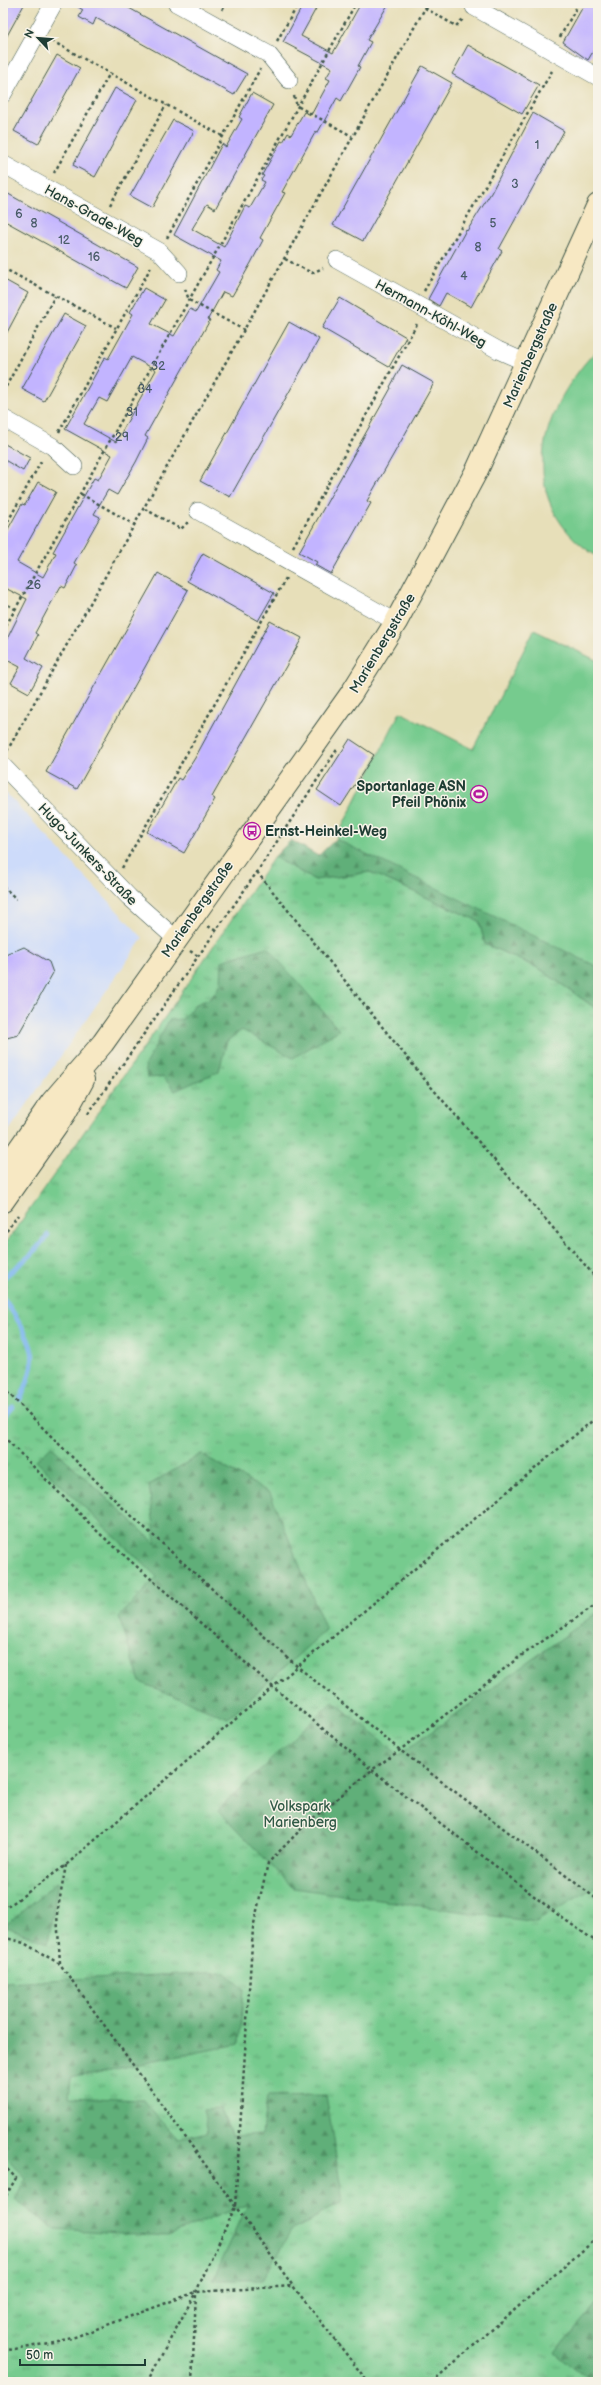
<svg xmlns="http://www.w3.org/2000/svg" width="601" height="2385" viewBox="0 0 601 2385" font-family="'Balsamiq Sans',sans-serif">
<defs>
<pattern id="grass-tufts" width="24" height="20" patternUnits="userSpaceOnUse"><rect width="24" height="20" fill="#76cb8e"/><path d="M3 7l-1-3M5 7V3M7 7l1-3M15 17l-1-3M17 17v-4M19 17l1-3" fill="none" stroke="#60a675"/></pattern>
<pattern id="forest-firs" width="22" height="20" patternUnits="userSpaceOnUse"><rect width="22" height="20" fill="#60af79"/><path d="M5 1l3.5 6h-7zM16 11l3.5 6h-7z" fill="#4f9064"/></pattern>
</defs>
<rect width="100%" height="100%" fill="#f7f3e8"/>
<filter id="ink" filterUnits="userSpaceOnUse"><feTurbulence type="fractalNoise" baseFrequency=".025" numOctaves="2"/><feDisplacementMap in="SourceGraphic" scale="8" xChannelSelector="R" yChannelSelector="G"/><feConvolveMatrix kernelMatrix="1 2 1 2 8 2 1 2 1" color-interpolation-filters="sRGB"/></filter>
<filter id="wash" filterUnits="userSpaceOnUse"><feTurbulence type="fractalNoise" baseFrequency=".012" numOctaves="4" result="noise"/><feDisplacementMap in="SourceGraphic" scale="16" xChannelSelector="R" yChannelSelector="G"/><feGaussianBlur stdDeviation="0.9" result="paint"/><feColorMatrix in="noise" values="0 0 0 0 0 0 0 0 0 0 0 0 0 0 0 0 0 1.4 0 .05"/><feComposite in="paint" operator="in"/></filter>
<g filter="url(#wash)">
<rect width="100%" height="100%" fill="#e7dfb9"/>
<polygon fill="#cddbfa" points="3,790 143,938 3,1139"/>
<polygon fill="url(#grass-tufts)" stroke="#4a8461" points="274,857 315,880 370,872 479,921 485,944 540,969 598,1010 598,2382 3,2382 3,1247 163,1020"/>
<g fill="url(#forest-firs)" stroke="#407656">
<polygon points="336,839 598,967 598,1010 540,969 485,944 479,921 370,872 315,880 274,857 291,840 318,856"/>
<polygon points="267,947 339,1030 293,1058 242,1030 227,1041 219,1071 175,1091 163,1077 147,1078 145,1065 169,1020 183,1019 194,1005 211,998 221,984 222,961"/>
<polygon points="51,1446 156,1544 149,1485 201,1454 270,1493 326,1630 228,1718 140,1682 119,1617 157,1577 36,1461"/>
<polygon points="598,1612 598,1885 536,1922 293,1888 218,1810 333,1701 399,1755"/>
<polygon points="58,1882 48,1943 4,1926"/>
<polygon points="225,1972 244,1989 239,2044 71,2078 69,2097 143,2100 178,2139 208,2132 203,2109 220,2108 232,2136 262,2134 267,2096 326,2095 343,2201 291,2231 262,2280 213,2280 248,2204 168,2236 55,2229 15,2200 26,2178 3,2154 3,1982"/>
<polygon points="598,2302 598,2382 592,2382 555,2352"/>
</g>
<g fill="#76cb8e" stroke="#4a8461">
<path d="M598,350V557C532,517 529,446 569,385C578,372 586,360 598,350Z"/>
<polygon points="534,630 598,661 598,967 336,839 400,712 473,749"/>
</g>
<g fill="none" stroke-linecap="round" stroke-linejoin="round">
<g stroke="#7db7ee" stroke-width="5">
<polyline points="3,1278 31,1255 48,1235"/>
<path d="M3,1298C14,1313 27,1333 32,1351C35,1362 26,1389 20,1399"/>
<polyline points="3,1418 13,1407"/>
</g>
</g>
<g id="blocks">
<g fill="#c2b4ff" fill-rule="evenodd">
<polygon points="9,3 25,3 3,43 3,14"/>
<polygon points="72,3 120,3 247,74 234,95 96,18 93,25 79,17 83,10"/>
<path d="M304,3H319L301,36L333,53L361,3H389L367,40L371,42L358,66L360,67L341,101L337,98L318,132L316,131L282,192L285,193L260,238L263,240L251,263L232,296L223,292L208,319L210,320L145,436L148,438L136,462L117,495L108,490L94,514L100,517L74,563L77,565L65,588L61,586L49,607L35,633L38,635L26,658L43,668L29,693L11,683L20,667L3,658V647L27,599L3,587V538L22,504L25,505L38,482L56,492L17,562L43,577L56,553L53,552L94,478L98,480L112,455L65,429L105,357L108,359L133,314L130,312L144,288L165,300L151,324L174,336L190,309L196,312L219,272L216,270L221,261L174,235L222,144L226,147L242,119L239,117L252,93L273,105L215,209L207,204L192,229L224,247L245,206L250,208L265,182L261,180L264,176L262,175L281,141L283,142L288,133L291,135L304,112L311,115L330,80L326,78L332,68L283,42ZM132,357L156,370L116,442L84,424L99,398L107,402Z"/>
<polygon points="585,3 598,3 598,43 588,60 563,42"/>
<polygon points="468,45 539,85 522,114 452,74"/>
<polygon points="57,55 80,68 38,144 14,131"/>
<polygon points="422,66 452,83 363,241 333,225"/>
<polygon points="115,88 137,100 95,177 73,165"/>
<polygon points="533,113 564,131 499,249 502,251 471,307 446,293 439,306 428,299 466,230 467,231 491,193"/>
<polygon points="173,120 194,131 152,208 130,196"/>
<polygon points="3,191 138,267 126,288 3,220"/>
<polygon points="3,279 28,293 3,340"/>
<polygon points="340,298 406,337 389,367 322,328"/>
<polygon points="64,314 86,326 44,401 22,389"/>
<polygon points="289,322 319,339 230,497 200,481"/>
<polygon points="402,365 434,383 367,501 371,503 331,574 315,565 317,562 299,552 391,388 390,387"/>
<polygon points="3,443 30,458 23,471 3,459"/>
<polygon points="203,553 274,593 258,621 187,581"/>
<polygon points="158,573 188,590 77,789 46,772"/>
<polygon points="270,621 302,638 212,797 215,799 184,853 147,832 178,778 181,780 195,758"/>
<polygon points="350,739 374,755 341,806 317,790"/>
<polygon points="24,947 49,962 53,973 18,1035 3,1039 3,956"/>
</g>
</g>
</g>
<g filter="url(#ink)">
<use href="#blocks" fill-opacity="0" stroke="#3d5548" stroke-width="1"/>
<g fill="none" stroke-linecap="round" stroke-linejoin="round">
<g stroke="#3d5548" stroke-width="18">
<g id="minor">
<polyline points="176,3 268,54 289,80"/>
<polyline points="474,7 598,77"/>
<polyline points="3,94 54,3"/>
<polyline points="3,164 159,251 179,273"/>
<polyline points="337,260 498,350 527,363"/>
<polyline points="3,418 52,446 74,466"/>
<polyline points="198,511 396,622"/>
<polyline points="3,766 129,897 176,939"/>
</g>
</g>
<g stroke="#3d5548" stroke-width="24">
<g id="secondary">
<polyline points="3,1172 52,1102 103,1043 351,694 396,622 477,470 598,205"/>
<polyline points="3,1201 65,1113 83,1080"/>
</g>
</g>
<g stroke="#3d5548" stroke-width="2.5" stroke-dasharray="3 3" stroke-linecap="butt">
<polyline points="425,8 456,26 464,18"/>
<polyline points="222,10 226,3"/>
<polyline points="560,37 579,3"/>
<polyline points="52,41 224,137"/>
<polyline points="277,41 299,3"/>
<polyline points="294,96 297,106 352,136"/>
<polyline points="54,173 110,73"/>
<polyline points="110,205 166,105"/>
<polyline points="167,238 260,69"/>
<polyline points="285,259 312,273 323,268"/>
<polyline points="3,268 116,328"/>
<polyline points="185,289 189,300 244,330"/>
<polyline points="424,291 552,71"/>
<polyline points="3,392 55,296"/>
<polyline points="59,432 151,267"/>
<polyline points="81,494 135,525"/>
<polyline points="145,509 181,529 188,522"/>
<polyline points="3,521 7,523 42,460"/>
<polyline points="293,547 417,324"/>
<polyline points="3,602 15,609"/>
<polyline points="3,631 356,3"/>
<polyline points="7,751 428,3"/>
<polyline points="122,868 286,578"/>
<polyline points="257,872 426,1081 598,1280"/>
<polyline points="3,886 16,899"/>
<polyline points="208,926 216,931"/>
<polyline points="190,951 198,956"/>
<polyline points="88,1114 257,872 338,748"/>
<polyline points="3,1236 18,1215"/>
<polyline points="3,1388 123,1508 298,1667 400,1750 598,1900"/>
<polyline points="3,1436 99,1533 273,1687 372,1770 561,1917 598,1943"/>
<polyline points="3,1910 66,1865 273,1687 598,1416"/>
<polyline points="3,1937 24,1943 60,1964 293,2286 368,2382"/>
<polyline points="60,1963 57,1914 66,1865"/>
<polyline points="3,2165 16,2178 3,2201"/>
<polyline points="3,2349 15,2350 72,2338 196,2292 293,2286"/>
<polyline points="147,2382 196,2292 235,2207 253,1928 268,1863 306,1824 372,1770 400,1750 518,1658 598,1603"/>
<polyline points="192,2382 196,2294"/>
<polyline points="432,2382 598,2237"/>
</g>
<use href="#minor" stroke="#fff" stroke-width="17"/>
<use href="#secondary" stroke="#f7e8c3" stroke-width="22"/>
</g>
</g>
<defs>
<g id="stadium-ring" transform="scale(0.9)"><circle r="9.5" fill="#f7f3e8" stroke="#b5179e" stroke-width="1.5"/><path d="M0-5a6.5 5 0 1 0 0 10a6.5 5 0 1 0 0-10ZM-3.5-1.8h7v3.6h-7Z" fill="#b5179e"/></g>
<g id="bus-ring" transform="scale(0.9)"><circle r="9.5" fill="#f7f3e8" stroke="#b5179e" stroke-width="1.5"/><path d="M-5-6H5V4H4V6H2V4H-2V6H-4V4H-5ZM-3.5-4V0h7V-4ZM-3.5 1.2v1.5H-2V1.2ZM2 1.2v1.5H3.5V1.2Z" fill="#b5179e"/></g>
</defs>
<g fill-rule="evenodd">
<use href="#stadium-ring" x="479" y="794"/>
<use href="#bus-ring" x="252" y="831"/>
</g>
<g text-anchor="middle" stroke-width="3" stroke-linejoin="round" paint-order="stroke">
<g font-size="12" fill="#485b67">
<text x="537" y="149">1</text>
<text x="515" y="188">3</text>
<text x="19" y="218">6</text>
<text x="34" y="227">8</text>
<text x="493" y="227">5</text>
<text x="64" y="244">12</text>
<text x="478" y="251">8</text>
<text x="94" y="261">16</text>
<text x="464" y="280">4</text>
<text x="158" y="370">32</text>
<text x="145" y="393">34</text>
<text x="132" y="416">31</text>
<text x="122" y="441">29</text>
<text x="34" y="589">26</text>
</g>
<g font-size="14" fill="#1f3d34" stroke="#f7f3e8">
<text transform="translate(94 215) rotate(29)" y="5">Hans-Grade-Weg</text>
<text transform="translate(431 313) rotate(29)" y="5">Hermann-Köhl-Weg</text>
<text transform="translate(530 355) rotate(-66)" y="5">Marienbergstraße</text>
<text transform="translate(382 643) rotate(-59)" y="5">Marienbergstraße</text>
<text transform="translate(88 854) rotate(46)" y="5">Hugo-Junkers-Straße</text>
<text transform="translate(197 909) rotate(-55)" y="5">Marienbergstraße</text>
</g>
<g font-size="14" font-weight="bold" fill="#1f3d34" stroke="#f7f3e8" text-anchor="end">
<text x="466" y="791">Sportanlage ASN<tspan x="466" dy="16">Pfeil Phönix</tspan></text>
<text x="265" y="836" text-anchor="start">Ernst-Heinkel-Weg</text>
</g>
<g font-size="14" fill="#305946" stroke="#f7f3e8">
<text x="300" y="1811">Volkspark<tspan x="300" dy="16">Marienberg</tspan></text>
</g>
</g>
<rect width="601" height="2385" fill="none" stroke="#f7f3e8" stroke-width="16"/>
<g transform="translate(38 38) rotate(296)" stroke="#f7f3e8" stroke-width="3" paint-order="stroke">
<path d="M0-3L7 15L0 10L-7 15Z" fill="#1f3d34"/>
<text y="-6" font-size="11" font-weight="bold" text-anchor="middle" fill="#1f3d34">N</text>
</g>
<path d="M20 2359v6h125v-6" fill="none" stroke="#1f3d34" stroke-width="2"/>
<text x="26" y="2359" font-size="12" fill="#1f3d34" stroke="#f7f3e8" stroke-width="3" paint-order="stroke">50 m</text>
</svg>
